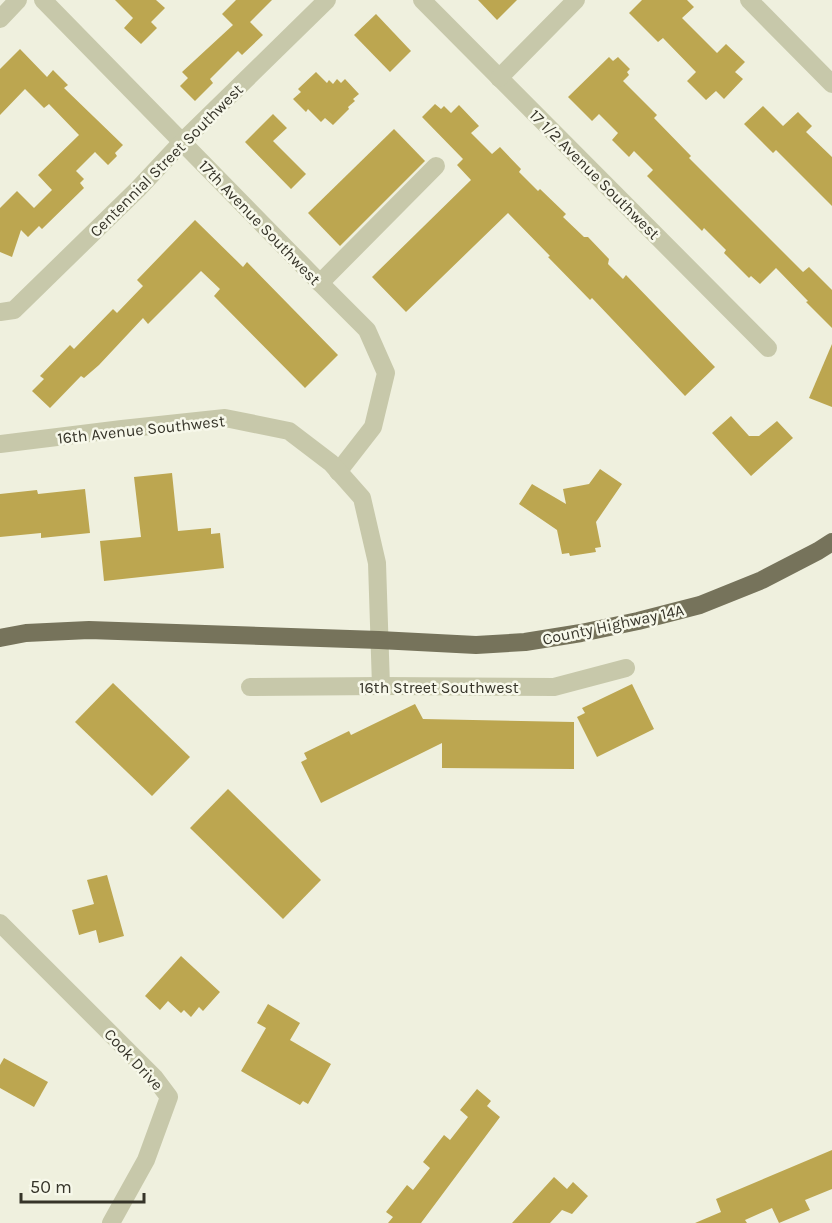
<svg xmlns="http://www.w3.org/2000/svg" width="832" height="1223" viewBox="0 0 832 1223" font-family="Karla,sans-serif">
<rect width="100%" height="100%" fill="#eff0de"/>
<g fill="#bca650">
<polygon points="115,0 156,0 165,8 151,22 157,28 141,44 124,28 133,18"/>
<polygon points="236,0 272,0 250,22 263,35 242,55 238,51 210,79 213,83 195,101 180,86 188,78 182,72 233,25 222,14"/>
<polygon points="478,0 517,0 497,20"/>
<polygon points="642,0 687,0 694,7 682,18 717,53 726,44 745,62 735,72 743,79 724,99 716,91 706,100 687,81 696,72 663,38 658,42 629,13"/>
<polygon points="376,14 411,51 390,72 354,35"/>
<polygon points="20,49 47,77 53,70 68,85 64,88 123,145 115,153 117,156 108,165 95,152 76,171 84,179 80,183 84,188 42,229 39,226 28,237 21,230 12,257 0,252 0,208 17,191 34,208 52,190 38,175 79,135 49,104 44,108 25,89 0,115 0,69"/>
<polygon points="609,57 613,61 618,57 630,69 627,72 629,75 623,81 657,115 654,118 691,156 689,158 803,272 809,267 832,290 832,328 806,302 808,301 776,268 760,284 751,276 749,278 724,253 726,250 704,228 702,231 647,176 653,170 634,151 629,157 612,140 618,133 599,114 592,121 568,97"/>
<polygon points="316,72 327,83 329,80 333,84 337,79 341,83 345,79 359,94 353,99 355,101 348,107 349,109 333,125 325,118 321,122 308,109 306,112 293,99 301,92 298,89"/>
<polygon points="435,104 441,109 444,106 451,113 459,105 479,126 471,133 492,154 500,147 521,169 519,172 538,191 540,189 566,214 563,217 584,237 588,237 609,259 608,264 623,279 626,275 715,367 685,396 592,298 590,300 548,257 550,256 508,213 406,312 372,277 471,180 457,165 463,159 422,117"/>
<polygon points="763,106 783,126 798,112 812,126 806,132 832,157 832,206 776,150 773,153 744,124"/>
<polygon points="273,114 287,128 273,141 306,174 291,189 245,142"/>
<polygon points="394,129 425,161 340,246 308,213"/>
<polygon points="195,220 243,267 247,262 338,355 305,388 214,296 220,289 201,271 148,324 143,318 99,365 84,378 81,376 50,408 32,391 44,379 40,376 70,345 74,349 113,309 117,313 143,286 137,280"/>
<polygon points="832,344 832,407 809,398"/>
<polygon points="731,416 749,436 759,436 777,421 793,438 751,476 712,433"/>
<polygon points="600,469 622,484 596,522 601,547 595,548 596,552 570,556 569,553 562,554 557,530 519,504 532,484 566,504 563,489 589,484"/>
<polygon points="172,473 178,531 211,528 211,534 220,533 224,568 104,581 100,541 141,537 134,477"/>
<polygon points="85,489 90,533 41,538 41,533 0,537 0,494 37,490 38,494"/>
<polygon points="113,683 190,757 152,796 75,722"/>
<polygon points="632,684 654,729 597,757 577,717 585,713 582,708"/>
<polygon points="415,704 423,719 574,722 574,769 442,768 442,743 321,803 301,762 307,759 304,753 349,731 351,735"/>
<polygon points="228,789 321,880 283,919 190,828"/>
<polygon points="107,875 124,936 99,943 96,930 79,935 72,910 94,904 87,880"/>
<polygon points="181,956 220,992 203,1011 199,1007 191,1017 184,1010 181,1013 168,1001 160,1010 145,996"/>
<polygon points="268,1004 300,1023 290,1040 331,1064 308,1104 303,1101 300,1105 241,1071 266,1028 257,1023"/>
<polygon points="4,1058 48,1082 34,1107 0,1088 0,1065"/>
<polygon points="477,1089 491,1101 487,1106 500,1117 421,1223 388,1223 393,1217 386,1212 407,1185 413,1190 430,1168 423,1162 444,1135 450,1140 468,1117 460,1110"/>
<polygon points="832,1150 832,1189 805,1200 810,1210 779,1223 772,1208 745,1220 747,1223 695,1223 721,1212 716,1199"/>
<polygon points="554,1177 567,1189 573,1182 588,1196 572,1214 562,1210 550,1223 512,1223"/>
</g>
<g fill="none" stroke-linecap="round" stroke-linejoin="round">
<g stroke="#c7c8aa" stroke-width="18">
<polyline points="43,0 320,283 367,330 386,373 373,427 338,472"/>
<polyline points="422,0 768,348"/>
<polyline points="749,0 832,84"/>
<polyline points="0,19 18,0"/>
<polyline points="499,78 576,0"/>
<polyline points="320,283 436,166"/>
<polyline points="0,312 14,310 138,189 182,142 327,0"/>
<polyline points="0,444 122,429 225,418 289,431 331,463 362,498 377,563 381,686"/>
<polyline points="250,687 381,686 554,687 626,668"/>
<polyline points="0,923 154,1077 169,1097 146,1160 111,1223"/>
</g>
<polyline stroke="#76735b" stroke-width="18" points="0,638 26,633 89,630 379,640 476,645 525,642 581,633 638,621 700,605 762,580 818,551 832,542"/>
</g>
<g text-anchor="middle" stroke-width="5" stroke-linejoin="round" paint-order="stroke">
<g font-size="16" fill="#363429" stroke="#f7f8ea">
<text transform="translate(166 160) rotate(-45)" y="6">Centennial Street Southwest</text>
<text transform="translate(595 174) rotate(45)" y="6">17 1/2 Avenue Southwest</text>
<text transform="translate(260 222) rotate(46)" y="6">17th Avenue Southwest</text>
<text transform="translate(141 429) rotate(-6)" y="6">16th Avenue Southwest</text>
<text transform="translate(613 624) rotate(-12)" y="6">County Highway 14A</text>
<text x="439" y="693">16th Street Southwest</text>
<text transform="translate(134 1059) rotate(47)" y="6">Cook Drive</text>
</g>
</g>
<path d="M21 1193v9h123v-9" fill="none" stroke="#363429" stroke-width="3"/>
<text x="30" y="1193" font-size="18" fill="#363429" stroke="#f7f8ea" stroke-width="4.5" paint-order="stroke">50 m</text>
</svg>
